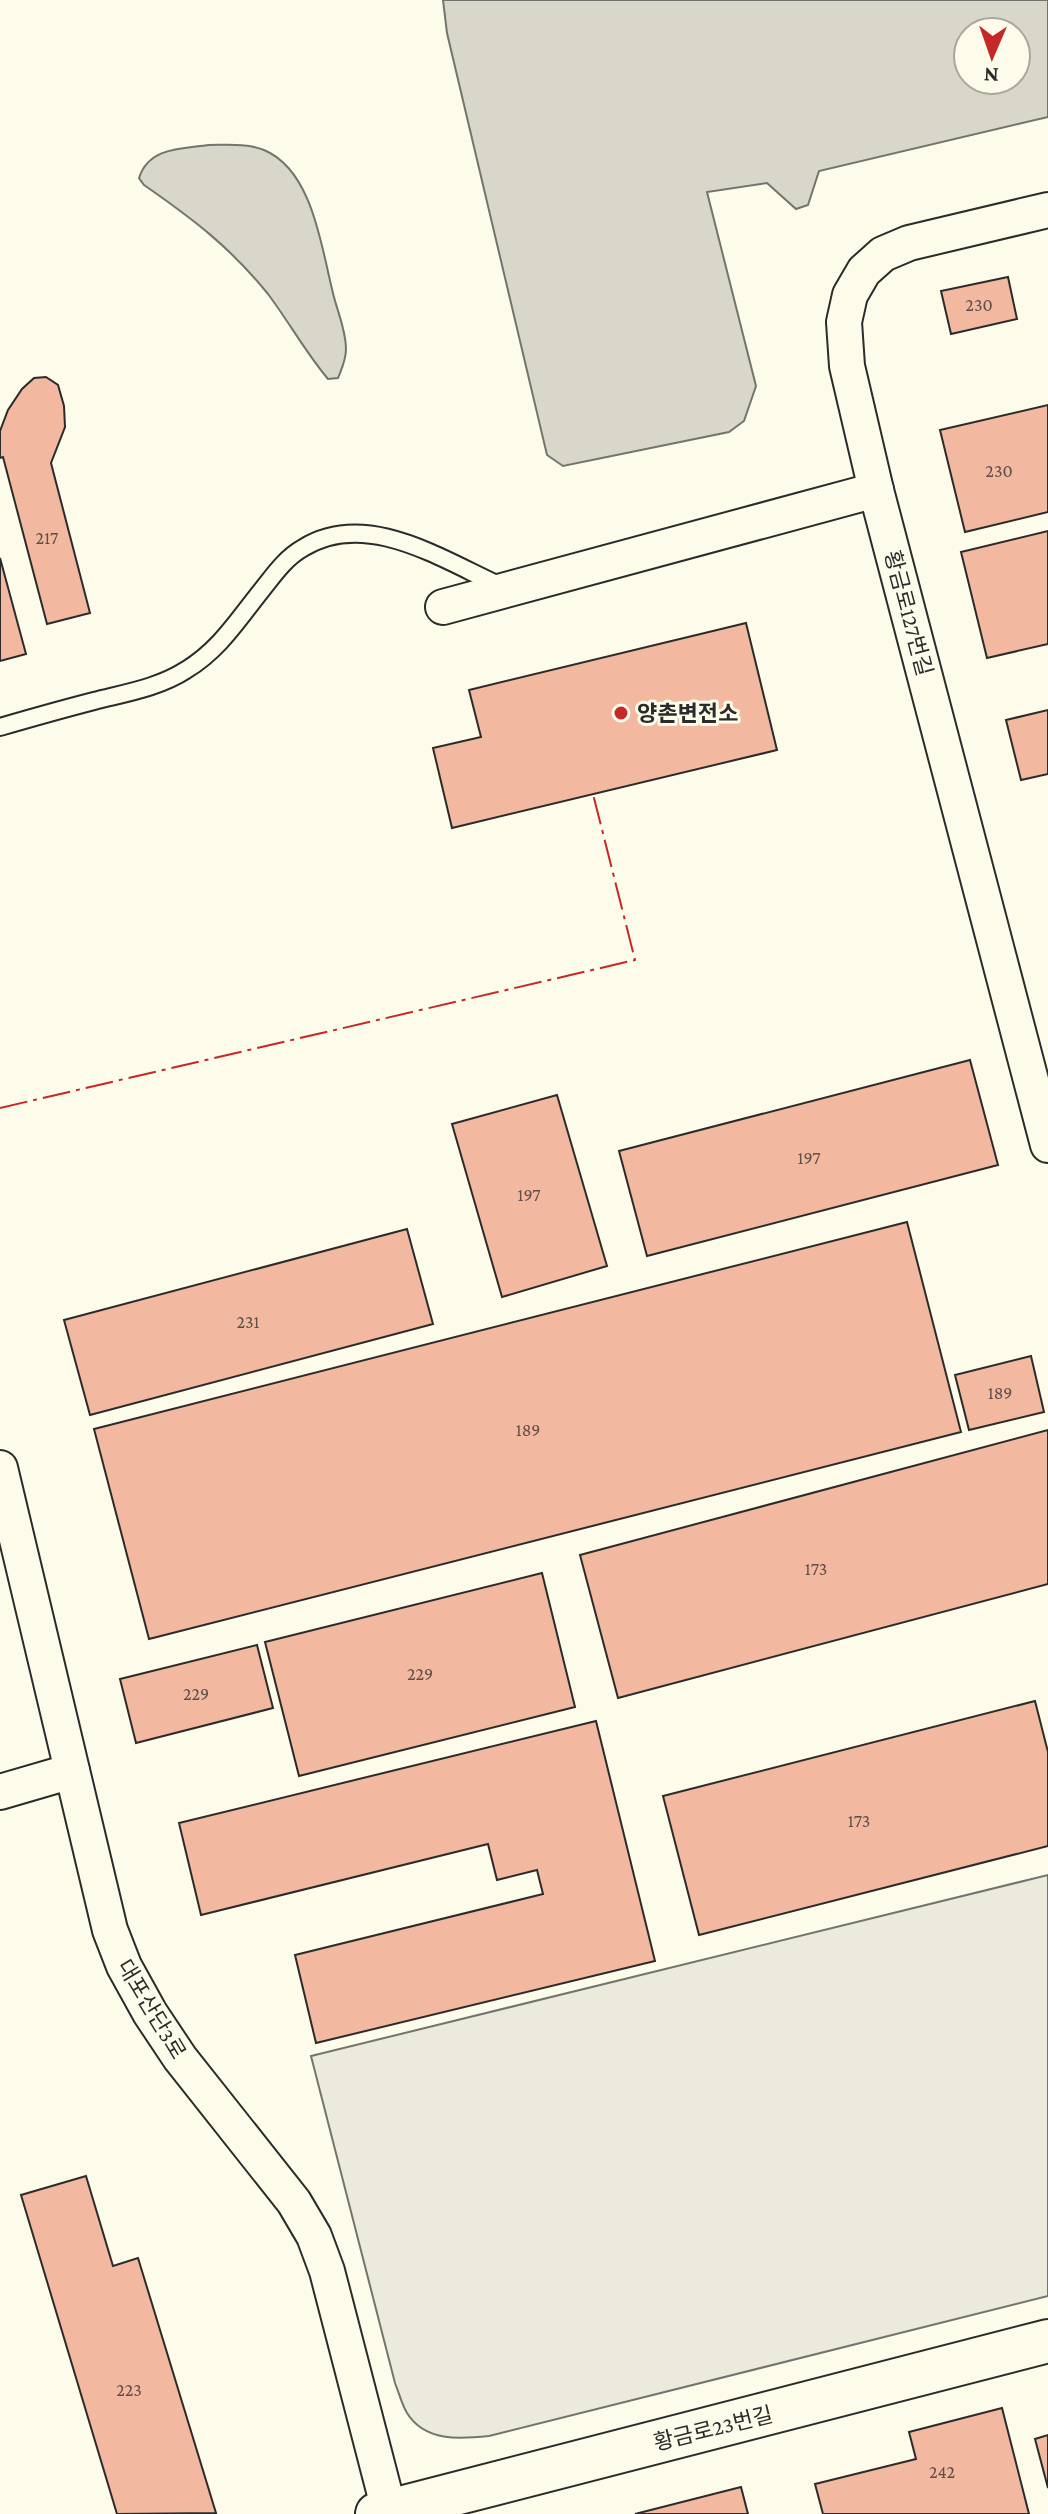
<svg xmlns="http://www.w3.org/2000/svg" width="1048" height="2514" viewBox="0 0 1048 2514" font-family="'Crimson Pro','Noto Sans KR',serif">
<rect width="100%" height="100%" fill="#fdfbea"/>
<path fill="#ecebdb" stroke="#74746e" stroke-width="2" d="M1048,1875V2296L489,2436C460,2439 425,2442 407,2413C402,2405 399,2393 395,2383L311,2056Z"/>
<g fill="#d8d7c9" stroke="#74746e" stroke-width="2" fill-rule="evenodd">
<path d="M443,0H1048V117L819,171L808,205L796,209L767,183L707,192L756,386L744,421L729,432L563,466L547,455L447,33ZM1016,32V80H968V32Z"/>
<path d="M209,145C227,145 247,143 264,150C312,170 321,245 332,289C336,309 346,328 346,349C346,360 342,368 338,378L328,379C306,353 289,322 268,294C230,247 193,219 144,185L139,178C149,147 181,149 209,145Z"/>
</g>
<g fill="#f2b8a0" stroke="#2b2b2b" stroke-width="2">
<polygon points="1008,277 1017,319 951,334 941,291"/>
<polygon points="46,377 58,385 64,406 65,427 51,463 90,613 47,624 3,457 0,458 0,431 8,410 22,389 34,378"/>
<polygon points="1048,405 1048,512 965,532 940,430"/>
<polygon points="1048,531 1048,644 987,658 961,552"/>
<polygon points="0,558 26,654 0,661"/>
<polygon points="746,623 777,750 452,828 433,748 481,737 469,690"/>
<polygon points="1048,710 1048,774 1021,780 1006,720"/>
<polygon points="970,1060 998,1165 647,1256 619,1151"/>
<polygon points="557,1095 607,1266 502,1297 452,1124"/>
<polygon points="907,1222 961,1432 149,1639 94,1429"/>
<polygon points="407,1229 433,1324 90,1415 64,1320"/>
<polygon points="1031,1356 1044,1412 969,1430 955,1375"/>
<polygon points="1048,1430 1048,1584 618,1698 580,1555"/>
<polygon points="542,1573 575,1707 299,1776 265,1642"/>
<polygon points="257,1645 273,1708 136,1743 120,1679"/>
<polygon points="1035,1701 1048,1752 1048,1846 699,1935 663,1796"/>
<polygon points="596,1721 655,1961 316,2043 295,1955 543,1894 537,1870 497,1880 488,1844 201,1915 179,1823"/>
<polygon points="86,2176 113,2266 138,2258 216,2513 117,2514 21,2195"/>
<polygon points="1002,2408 1029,2514 823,2514 815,2484 916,2459 909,2432"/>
<polygon points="1048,2435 1048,2488 1035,2439"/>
<polygon points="741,2487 748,2514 635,2514"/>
</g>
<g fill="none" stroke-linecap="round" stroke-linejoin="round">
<g stroke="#2b2b2b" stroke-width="20">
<path id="service" d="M0,727C31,718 63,709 94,701C125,693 158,688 186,670C219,650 237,621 261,591C273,576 285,558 303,548C367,508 444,561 503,587"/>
</g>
<g stroke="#2b2b2b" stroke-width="38">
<g id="minor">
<polyline points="1048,210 909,243 883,254 864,271 850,295 844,322 847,366 876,490 1048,1145"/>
<polyline points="443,607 876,490"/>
<polyline points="0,1468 110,1930 124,1966 150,2013 180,2058 294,2202 314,2236 327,2271 390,2514"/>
<polyline points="0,1792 72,1771"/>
</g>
</g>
<g stroke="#2b2b2b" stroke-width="46">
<polyline id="tertiary" points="377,2514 1048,2341"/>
</g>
<use href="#service" stroke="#fdfbea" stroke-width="16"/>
<use href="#minor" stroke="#fdfbea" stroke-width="34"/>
<use href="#tertiary" stroke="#fdfbea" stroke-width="42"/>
<polyline stroke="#c62828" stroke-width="2" stroke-dasharray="28 6 4 6" stroke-linecap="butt" points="0,1108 635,960 593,794"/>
</g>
<circle fill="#c62828" stroke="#fdfbea" stroke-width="3" cx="621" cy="713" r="8"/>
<g text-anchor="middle" stroke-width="6" stroke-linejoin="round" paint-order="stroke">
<g font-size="18" fill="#5d4e48">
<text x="979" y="311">230</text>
<text x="999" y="477">230</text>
<text x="47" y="544">217</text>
<text x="809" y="1164">197</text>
<text x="529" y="1201">197</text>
<text x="248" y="1328">231</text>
<text x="1000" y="1399">189</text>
<text x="528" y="1436">189</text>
<text x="816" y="1575">173</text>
<text x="420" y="1680">229</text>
<text x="196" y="1700">229</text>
<text x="859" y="1827">173</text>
<text x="129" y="2396">223</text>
<text x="942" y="2478">242</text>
</g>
<g font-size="22" fill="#2b2b2b" stroke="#fdfbea">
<text transform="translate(909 613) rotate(75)" y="8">황금로127번길</text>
<text transform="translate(152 2009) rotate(59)" y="8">대포산단3로</text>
<text transform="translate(713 2428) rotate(-14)" y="8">황금로23번길</text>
</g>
<g font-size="22" font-weight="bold" fill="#2b2b2b" stroke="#fdfbea" text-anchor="start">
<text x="637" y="721">양촌변전소</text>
</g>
</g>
<g transform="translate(992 56) rotate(182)"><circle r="38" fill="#fdfbea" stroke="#a9a89e" stroke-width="2"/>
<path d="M0-6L14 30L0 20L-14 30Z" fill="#c62828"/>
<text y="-12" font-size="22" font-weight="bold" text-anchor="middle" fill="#2b2b2b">N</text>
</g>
</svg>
